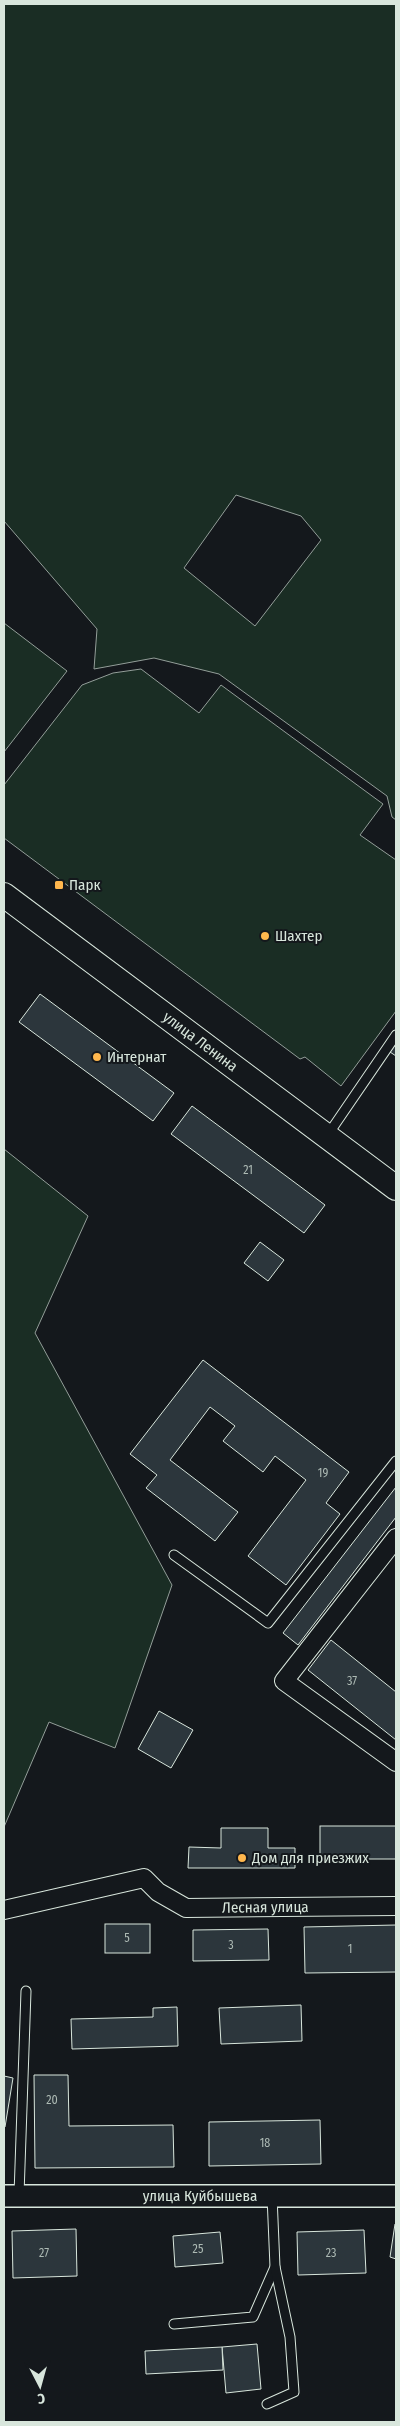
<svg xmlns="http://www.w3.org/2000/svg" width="400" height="2426" viewBox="0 0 400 2426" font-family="'Fira Sans Condensed',sans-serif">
<rect width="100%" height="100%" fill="#14181c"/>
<g fill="#1a2d24" stroke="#939e99" fill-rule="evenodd">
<path d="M4,4H396V820L392,817L387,796L219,674L154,658L94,669L97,629L4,521ZM236,495L301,516L321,540L255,626L184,568Z"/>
<polygon points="4,623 67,671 4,752"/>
<polygon points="141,669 199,713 221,685 383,804 360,835 396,860 396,1011 341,1086 305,1057 300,1059 4,838 4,785 82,685 113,673"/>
<polygon points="4,1149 88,1216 35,1333 172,1585 115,1748 49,1722 4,1827"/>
</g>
<g fill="#2c363c" stroke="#d8e6dc">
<polygon points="40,994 174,1093 153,1121 19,1022"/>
<polygon points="396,1044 396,1056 390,1052"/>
<polygon points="192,1106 325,1205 304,1233 171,1134"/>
<polygon points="260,1242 284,1260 268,1281 244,1263"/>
<polygon points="203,1360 349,1472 326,1503 340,1514 286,1585 248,1556 306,1480 275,1456 263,1472 223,1441 235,1426 210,1407 170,1460 238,1512 215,1541 146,1488 157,1475 130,1454"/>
<polygon points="396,1487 396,1517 298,1645 283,1633"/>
<polygon points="331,1640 396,1692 396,1740 308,1670"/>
<polygon points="159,1711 193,1730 171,1768 138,1749"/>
<rect x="320" y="1826" width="76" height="33"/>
<polygon points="221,1828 268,1828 268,1848 295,1848 295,1868 188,1868 189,1847 221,1848"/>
<rect x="105" y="1924" width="45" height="29"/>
<polygon points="396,1925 396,1972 305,1973 304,1927"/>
<polygon points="268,1929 269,1960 193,1961 193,1930"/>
<polygon points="301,2005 302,2041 221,2044 219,2008"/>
<polygon points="177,2007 178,2046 72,2049 71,2019 153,2017 153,2008"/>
<polygon points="34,2075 68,2075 69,2126 173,2125 174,2167 35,2168"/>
<polygon points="4,2076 13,2078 5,2127 4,2126"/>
<polygon points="320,2120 321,2164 209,2166 209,2122"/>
<polygon points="395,2224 396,2224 396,2259 390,2257"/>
<polygon points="76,2229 77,2276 13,2278 12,2231"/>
<polygon points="364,2230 366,2273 298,2275 297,2232"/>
<polygon points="220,2232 223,2263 175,2267 173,2236"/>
<polygon points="257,2344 261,2389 226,2393 222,2347"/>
<polygon points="222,2347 223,2370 146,2374 145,2351"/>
</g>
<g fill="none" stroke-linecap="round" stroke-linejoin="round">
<g stroke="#d8e6dc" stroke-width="11">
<g id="service">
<polyline points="327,1136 396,1035"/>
<polyline points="174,1555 268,1623 396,1461"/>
<polyline points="19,2195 26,1991"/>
<polyline points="174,2324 253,2317 275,2267 272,2196"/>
<polyline points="267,2404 294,2392 290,2337 275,2267"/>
</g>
</g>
<g stroke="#d8e6dc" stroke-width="20">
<g id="minor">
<polyline points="396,1538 284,1681 396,1762"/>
<path id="s1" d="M4,1910L144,1878L158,1892L186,1908L396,1906"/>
</g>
</g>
<g stroke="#d8e6dc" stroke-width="24">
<g id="tertiary">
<path id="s2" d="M4,2196H396"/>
</g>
</g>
<g stroke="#d8e6dc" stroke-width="26">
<g id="secondary">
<path id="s3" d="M4,895L396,1188"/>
</g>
</g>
<use href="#service" stroke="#14181c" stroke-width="9"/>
<use href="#minor" stroke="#14181c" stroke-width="18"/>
<use href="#tertiary" stroke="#14181c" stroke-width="21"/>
<use href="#secondary" stroke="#14181c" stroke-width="24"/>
</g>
<g fill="#ffb74d" stroke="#14181c" stroke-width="2">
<rect x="54" y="880" width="10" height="10" rx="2.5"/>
<circle cx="265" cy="936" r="5"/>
<circle cx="97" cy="1057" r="5"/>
<circle cx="242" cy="1858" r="5"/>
</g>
<g text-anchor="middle" stroke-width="4" stroke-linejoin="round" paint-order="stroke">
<g font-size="12" fill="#adbab4">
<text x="248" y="1174">21</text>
<text x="323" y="1477">19</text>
<text x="352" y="1685">37</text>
<text x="127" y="1942">5</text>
<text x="231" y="1949">3</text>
<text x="350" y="1953">1</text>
<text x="52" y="2104">20</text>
<text x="265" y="2147">18</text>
<text x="198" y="2253">25</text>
<text x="44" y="2257">27</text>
<text x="331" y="2257">23</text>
</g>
<g font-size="15" fill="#d8e6dc" stroke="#14181c" text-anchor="start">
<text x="69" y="890">Парк</text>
<text x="275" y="941">Шахтер</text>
<text x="107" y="1062">Интернат</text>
<text x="252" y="1863">Дом для приезжих</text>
</g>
<g font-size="15" fill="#d8e6dc" stroke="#14181c">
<text dy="5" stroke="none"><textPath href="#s3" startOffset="245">улица Ленина</textPath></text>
<text dy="5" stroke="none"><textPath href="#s1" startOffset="275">Лесная улица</textPath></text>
<text dy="5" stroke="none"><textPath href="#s2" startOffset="196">улица Куйбышева</textPath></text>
</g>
</g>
<rect width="400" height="2426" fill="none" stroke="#d8e6dc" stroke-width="10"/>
<g transform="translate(40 2386) rotate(174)" stroke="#14181c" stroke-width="4" paint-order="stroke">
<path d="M0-4L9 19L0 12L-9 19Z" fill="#d8e6dc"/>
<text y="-8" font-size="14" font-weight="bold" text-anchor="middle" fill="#d8e6dc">С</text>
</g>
</svg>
